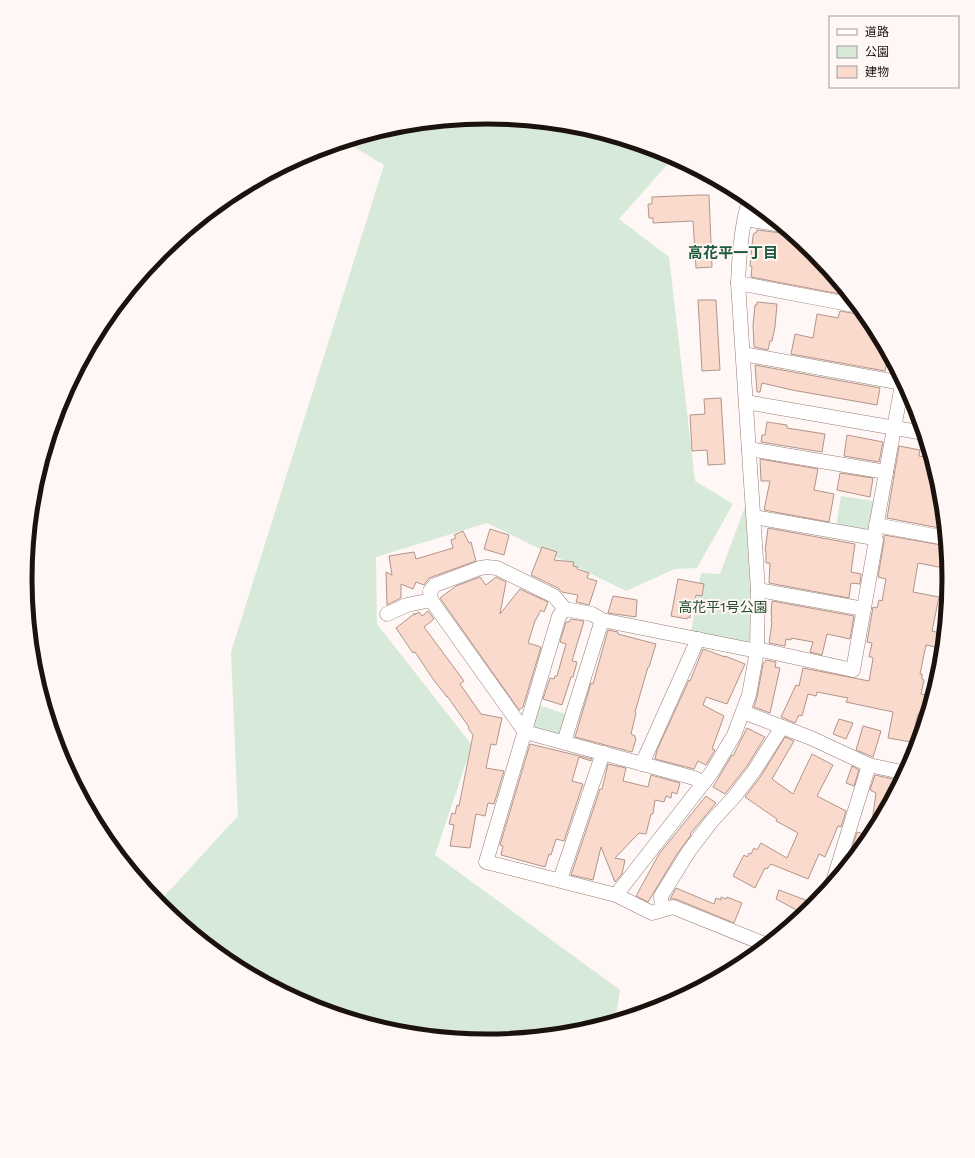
<svg xmlns="http://www.w3.org/2000/svg" width="975" height="1158" viewBox="0 0 975 1158" font-family="'Work Sans','Noto Sans JP',sans-serif">
<rect width="100%" height="100%" fill="#fef7f5"/>
<g fill="#d7ead9">
<polygon points="488,117 578,125 665,152 674,157 619,219 669,257 695,481 733,504 697,568 675,569 626,591 487,523 376,557 377,624 472,745 435,855 620,990 615,1021 578,1033 487,1041 397,1033 310,1006 230,963 158,903 238,816 231,652 384,165 344,141 397,125"/>
<polygon points="841,496 874,501 870,529 864,533 836,527"/>
<polygon points="746,504 751,594 751,640 746,644 691,632 701,573 720,574"/>
<polygon points="538,705 569,715 563,735 534,730 532,726"/>
</g>
<g fill="#f9dacd" stroke="#b2958a">
<polygon points="700,195 709,195 712,267 696,268 693,221 653,223 653,218 649,218 648,204 652,204 652,197"/>
<polygon points="757,230 781,233 786,232 791,233 816,254 814,264 827,267 850,296 751,277 752,267 750,266 753,236 754,233 756,233"/>
<polygon points="698,300 716,300 720,370 702,371"/>
<polygon points="757,302 777,304 775,327 772,341 770,341 768,350 754,347 753,325 755,305 757,305"/>
<polygon points="840,311 857,314 864,312 872,322 889,353 885,371 791,354 795,334 813,338 817,314 838,318"/>
<polygon points="755,365 880,388 877,405 792,390 762,383 760,392 757,392"/>
<polygon points="721,398 725,464 708,465 707,450 692,451 690,415 705,414 704,399"/>
<polygon points="767,422 787,425 787,428 825,434 822,452 761,442 762,435 765,435"/>
<polygon points="847,435 883,442 879,462 844,456"/>
<polygon points="899,446 920,450 919,456 932,458 941,489 945,529 887,518"/>
<polygon points="760,459 818,469 814,490 834,494 829,522 764,510 770,481 761,481"/>
<polygon points="840,473 873,478 870,497 837,490"/>
<polygon points="768,528 855,544 851,572 861,574 860,584 851,583 849,598 769,583 770,563 766,563 766,551 765,551"/>
<polygon points="490,529 509,535 504,555 484,549"/>
<polygon points="463,531 469,543 471,542 476,561 429,578 424,585 416,582 413,589 401,584 401,598 387,605 386,572 392,575 389,556 414,552 416,559 453,548 451,540 456,538 454,535"/>
<polygon points="884,535 947,546 944,568 918,563 913,592 939,597 932,631 944,634 941,648 926,645 920,674 922,674 922,679 924,680 921,694 931,696 927,716 918,714 911,742 888,738 893,712 846,702 848,698 817,692 816,696 808,694 802,716 799,715 795,723 781,717 796,685 799,686 803,668 869,681 873,659 872,657 869,657 872,643 867,642 873,607 877,608 879,600 882,601 886,579 878,577 884,541"/>
<polygon points="542,547 557,552 554,560 574,562 573,566 578,567 577,569 589,573 587,578 597,581 589,605 576,602 578,595 562,592 558,588 531,575"/>
<polygon points="480,577 486,585 496,577 506,582 500,614 520,589 548,602 544,612 541,610 535,621 528,643 541,647 523,707 519,710 440,598 456,586"/>
<polygon points="678,579 704,584 702,596 696,595 695,602 693,601 690,618 688,617 687,619 671,616"/>
<polygon points="613,596 637,600 636,617 608,613"/>
<polygon points="772,601 854,616 850,639 827,634 822,655 810,652 813,642 791,638 791,640 786,639 785,646 769,643 772,622 771,622 772,615 771,615"/>
<polygon points="428,611 434,619 424,627 464,681 460,684 481,714 502,718 496,745 491,744 486,768 504,771 494,804 488,803 485,816 476,814 470,848 450,846 454,825 449,824 452,813 455,814 457,805 459,806 473,735 468,728 469,727 447,696 447,697 433,679 415,652 413,653 396,628 415,613 414,615 419,612 422,616"/>
<polygon points="571,619 584,621 572,661 577,662 573,677 571,677 562,705 543,699 550,678 554,679 555,676 557,676 566,644 560,642 566,622 569,622"/>
<polygon points="608,630 618,632 618,634 656,644 649,667 648,667 635,712 636,713 631,734 635,736 635,738 636,739 632,752 575,737 591,683 593,684"/>
<polygon points="703,649 725,657 725,656 745,664 727,704 706,697 703,705 724,716 712,749 715,750 706,765 698,761 694,769 655,759 657,750 689,680 690,681"/>
<polygon points="766,660 776,662 775,667 780,668 770,713 754,707 757,697 763,664"/>
<polygon points="839,719 853,723 846,739 833,734"/>
<polygon points="863,726 881,731 873,757 856,750"/>
<polygon points="747,728 765,737 747,766 725,794 713,787 732,755 733,756"/>
<polygon points="785,737 794,741 772,779 793,794 812,754 833,765 817,796 846,811 841,827 838,826 825,857 819,854 808,879 771,864 767,869 765,868 755,888 733,876 744,855 747,857 749,853 751,854 754,848 757,850 761,843 787,858 798,833 776,821 777,819 745,797 761,776"/>
<polygon points="530,744 592,759 591,761 579,757 572,781 583,784 564,841 556,839 551,855 549,854 545,867 501,855 503,846 500,845"/>
<polygon points="608,764 626,768 623,781 648,787 651,775 680,783 677,794 672,792 671,798 666,796 664,802 655,800 653,814 651,814 646,834 639,833 615,858 625,860 622,874 615,882 601,847 593,880 571,875 600,789 602,789"/>
<polygon points="852,766 859,770 854,786 846,783"/>
<polygon points="875,775 902,781 872,836 846,867 857,832 870,836 876,793 870,790"/>
<polygon points="706,796 716,803 690,834 691,835 677,854 648,902 636,896 659,854"/>
<polygon points="676,888 714,904 716,898 721,900 721,897 726,899 727,897 742,903 734,923 676,899 670,899"/>
<polygon points="779,890 816,904 804,914 776,899"/>
</g>
<g fill="none" stroke-linecap="round" stroke-linejoin="round">
<g stroke="#987c71" stroke-width="15">
<g id="minor">
<polyline points="745,219 782,225"/>
<polyline points="738,283 859,306"/>
<polyline points="743,354 902,383"/>
<polyline points="746,402 924,433"/>
<polyline points="749,449 886,472"/>
<polyline points="754,517 874,538 876,540 853,670 757,649"/>
<polyline points="876,525 946,538"/>
<polyline points="874,538 903,379"/>
<polyline points="758,590 864,609"/>
<polyline points="565,609 559,616 486,862 616,895 652,913 673,907 767,945"/>
<polyline points="387,614 407,605 431,600"/>
<polyline points="743,712 811,738 869,765 906,773"/>
<polyline points="564,742 602,620"/>
<polyline points="642,764 698,639"/>
<polyline points="704,783 694,778 525,732 431,600 430,591 435,585 480,568 487,567 497,568 554,596 565,609 592,614 602,620 757,651"/>
<polyline points="560,880 603,753"/>
<polyline points="832,885 869,765"/>
<path d="M616,895L712,772L734,735L749,695L757,651L758,590L738,283C739,259 741,222 750,199"/>
<polyline points="662,909 661,896 689,851 711,822 734,797 754,771 782,727"/>
</g>
</g>
<use href="#minor" stroke="#fff" stroke-width="14"/>
</g>
<g text-anchor="middle" stroke-width="4" stroke-linejoin="round" paint-order="stroke">
<g font-size="14" fill="#234d2b" stroke="#fef7f5">
<text x="723" y="612">高花平1号公園</text>
</g>
<g font-size="15" font-weight="bold" fill="#1d593b" stroke="#fef7f5">
<text x="733" y="258">高花平一丁目</text>
</g>
</g>
<path d="M0 0H975V1158H0ZM32 579a455 455 0 1 1 910 0a455 455 0 1 1-910 0Z" fill="#fef7f5" fill-rule="evenodd"/>
<path fill="none" stroke="#1b110d" stroke-width="5" d="M32 579a455 455 0 1 1 910 0a455 455 0 1 1-910 0Z"/>
<rect x="829" y="16" width="130" height="72" fill="#fef7f5" stroke="#a39b98"/>
<rect x="837" y="29" width="20" height="6" fill="#ffffff" stroke="#a39b98"/>
<text x="865" y="36" font-size="12" fill="#1b110d">道路</text>
<rect x="837" y="46" width="20" height="12" fill="#d7ead9" stroke="#a39b98"/>
<text x="865" y="56" font-size="12" fill="#1b110d">公園</text>
<rect x="837" y="66" width="20" height="12" fill="#f9dacd" stroke="#a39b98"/>
<text x="865" y="76" font-size="12" fill="#1b110d">建物</text>
</svg>
